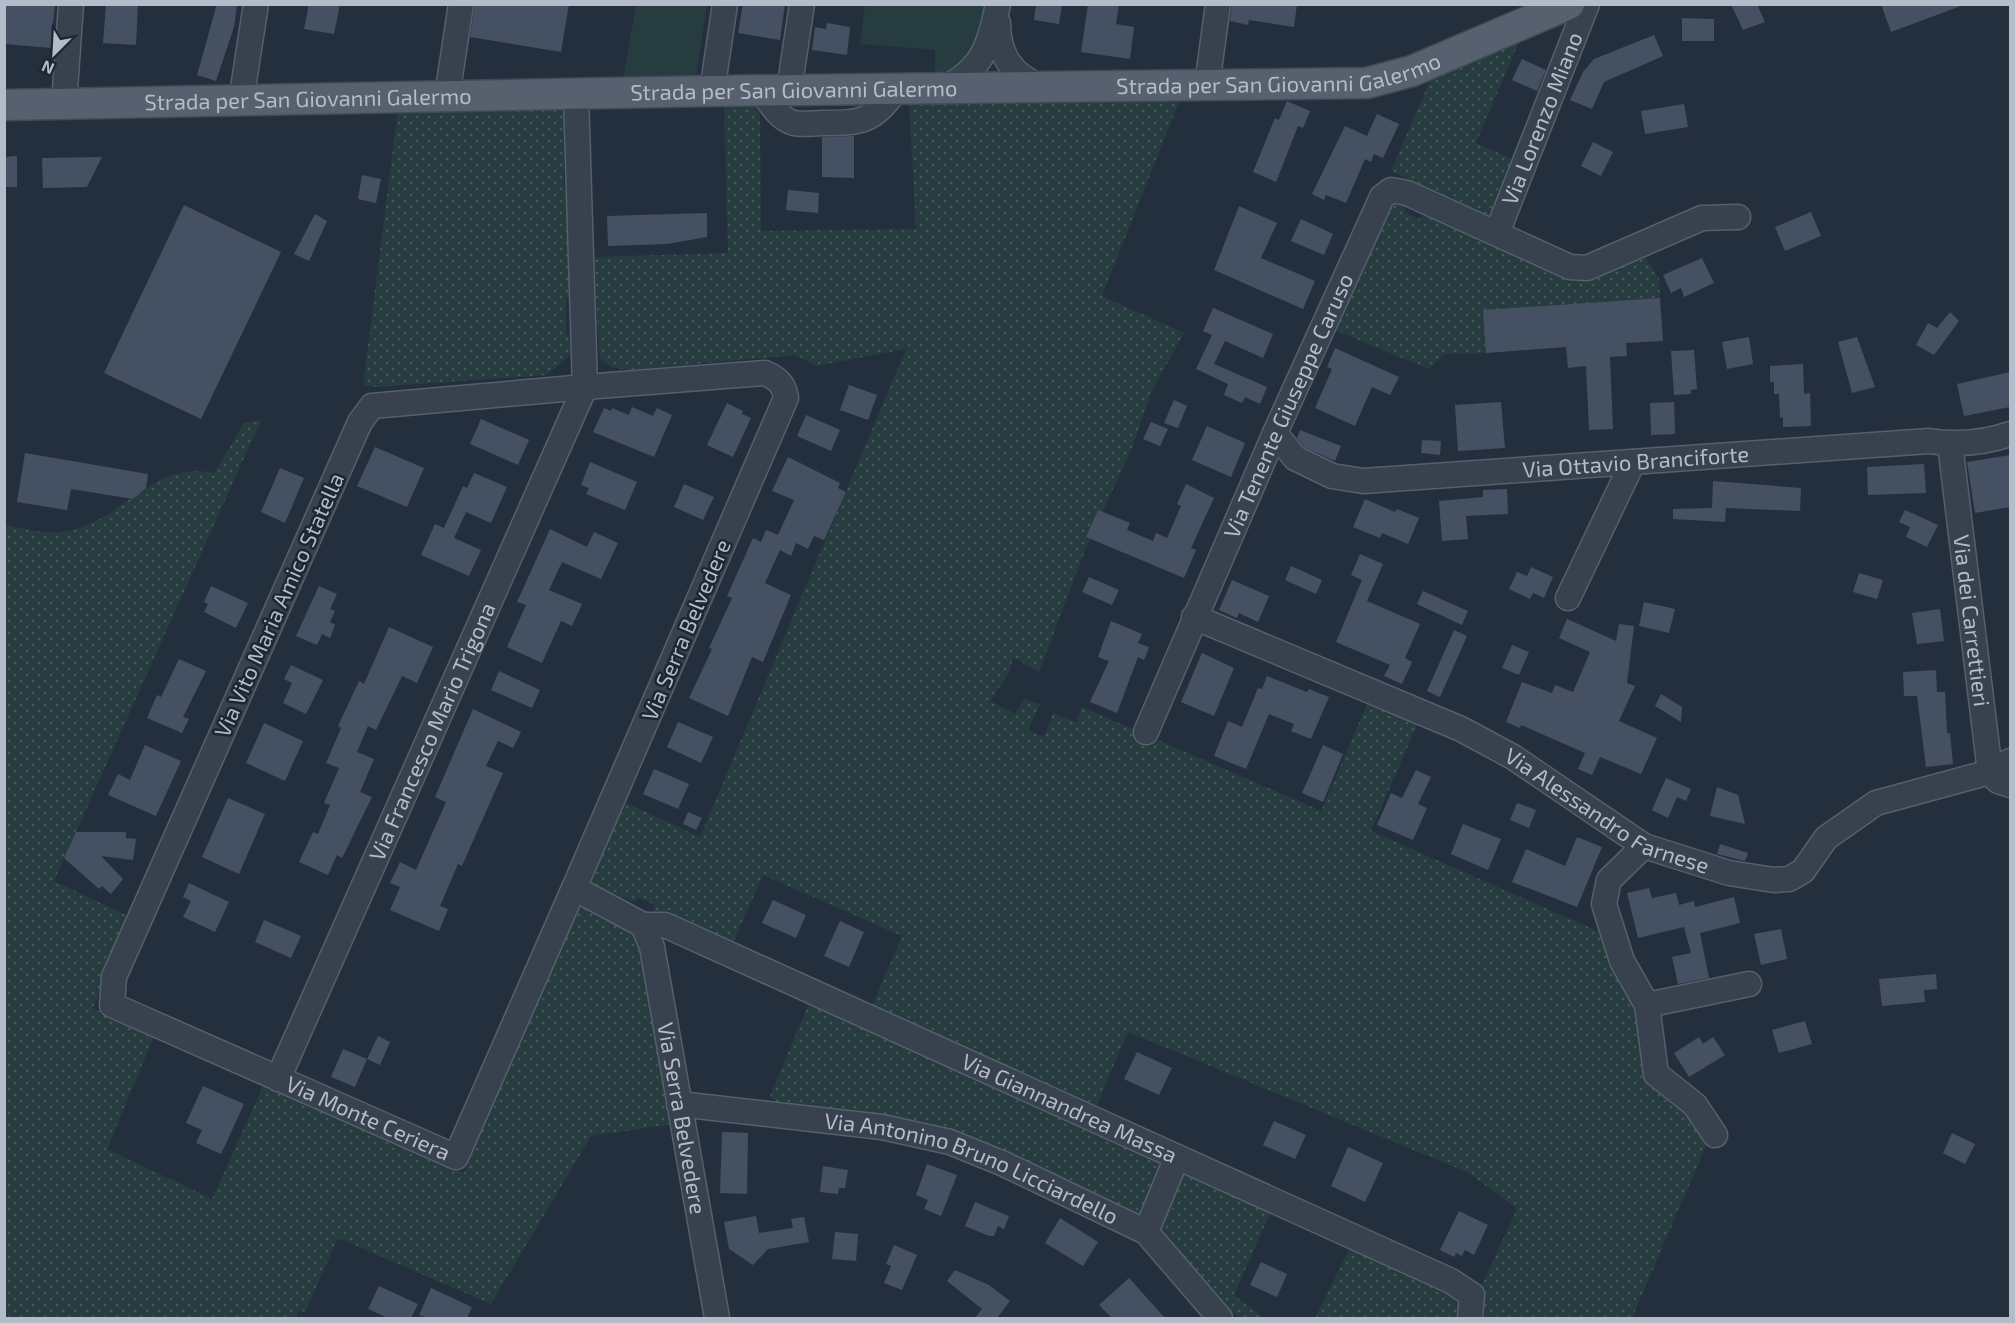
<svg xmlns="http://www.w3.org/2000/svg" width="2015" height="1323" viewBox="0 0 2015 1323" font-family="'Exo 2',sans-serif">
<defs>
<pattern id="grass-dots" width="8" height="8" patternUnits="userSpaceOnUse" patternTransform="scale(1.5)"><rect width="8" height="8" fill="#263c3f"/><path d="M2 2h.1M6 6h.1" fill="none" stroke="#435659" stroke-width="1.8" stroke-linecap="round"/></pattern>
</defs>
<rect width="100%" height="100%" fill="#242f3e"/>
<g fill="url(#grass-dots)">
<polygon points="1523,32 1476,143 1519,162 1495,221 1391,171 1435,69"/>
<path d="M1181,97L1102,296L1184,333L1152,390L1132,448L1087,545L1039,672L1013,657L1009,673L990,701L1015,714L1024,699L1040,704L1028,730L1044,737L1053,713L1076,722L1082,707L1321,811L1369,700L1418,723L1371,831L1602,933L1627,995L1686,1110L1709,1139L1632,1318H1486L1476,1290L1466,1280L1483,1283L1517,1209L1469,1173L1128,1032L1096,1107L871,1008L902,936L763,875L732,945L655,912L653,904L639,898L633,902L593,884L591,877L626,803L700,837L906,349L816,366L796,355L628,370C616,368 606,367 599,356L594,257L728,253L724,106H756L760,116L761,231L916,229L909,102Z"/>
<polygon points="559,105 564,111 564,187 568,188 569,297 566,298 566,335 571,337 570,355 547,375 376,387 363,385 398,109"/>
<polygon points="1405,201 1405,212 1419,219 1429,212 1551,269 1643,253 1659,279 1660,298 1484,310 1486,353 1444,354 1429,369 1332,329 1391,203"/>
<path d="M261,420L54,881L128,916L93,1008L154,1036L107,1149L212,1199L264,1084L464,1173L578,906C594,907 613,914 625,924C650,944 666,1087 673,1124L591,1136L491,1304L338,1238L305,1312L299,1311L296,1318H5L4,525C27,529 50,536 73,530C127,516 152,461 214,473L244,423Z"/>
<polygon points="809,1003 1164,1163 1145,1215 1138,1218 1005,1158 778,1104 770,1096"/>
<polygon points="1192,1172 1270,1213 1234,1295 1264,1318 1238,1318 1157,1233 1179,1173"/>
<polygon points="1350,1248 1450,1293 1463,1308 1464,1318 1315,1318"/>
</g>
<g fill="#263c3f">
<polygon points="636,5 707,5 695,84 622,84"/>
<path d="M865,5H986C978,47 974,59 935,80V50L860,44Z"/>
</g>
<g fill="#455162">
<polygon points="4,4 55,4 51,48 4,44"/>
<polygon points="106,4 138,4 136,45 103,43"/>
<polygon points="217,4 237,4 234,27 216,81 197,75"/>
<polygon points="309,4 340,4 334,34 304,29"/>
<polygon points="475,4 569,4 561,52 470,37"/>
<polygon points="743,4 785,4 780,40 738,33"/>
<polygon points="1036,4 1062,4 1059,24 1034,20"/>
<polygon points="1088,4 1119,4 1116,24 1134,27 1130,59 1081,52"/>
<polygon points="1232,4 1297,4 1294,27 1249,20 1248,25 1230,21"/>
<polygon points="1731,4 1757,4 1765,22 1743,30"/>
<polygon points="1881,4 1960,4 1961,6 1891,32"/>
<polygon points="1682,18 1714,19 1714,41 1682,41"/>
<polygon points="827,23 850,27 847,55 812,50 815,27 826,29"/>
<polygon points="1654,35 1663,56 1604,82 1592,109 1570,100 1583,72 1594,59"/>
<polygon points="1522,59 1546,70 1537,91 1512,80"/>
<polygon points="1287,101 1310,111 1303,128 1298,126 1276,182 1253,172 1275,118 1279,120"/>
<polygon points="1684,104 1688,127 1645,134 1641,111"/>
<polygon points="1377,114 1399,124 1383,158 1374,154 1371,162 1365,159 1346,203 1326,195 1324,200 1312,194 1345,126 1367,136"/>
<polygon points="854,136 854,178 822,177 822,137"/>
<polygon points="1593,142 1613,152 1601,176 1581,166"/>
<polygon points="17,156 17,187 4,187 4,157"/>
<polygon points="102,157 87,187 43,188 42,158"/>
<polygon points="362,175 381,179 376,203 358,199"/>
<polygon points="788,190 819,193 818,213 786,210"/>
<polygon points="184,205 281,252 201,419 104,373"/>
<polygon points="1239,206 1277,223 1261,258 1315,281 1303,309 1214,270"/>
<polygon points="1811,212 1821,236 1785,251 1775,227"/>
<polygon points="707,213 707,237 667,244 608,246 607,216"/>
<polygon points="315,214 327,221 309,261 294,254"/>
<polygon points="1301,219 1333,234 1324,255 1291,241"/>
<polygon points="1702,258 1714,283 1684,297 1681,288 1671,293 1663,275"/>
<polygon points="1660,298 1663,341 1626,343 1627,356 1610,357 1613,429 1589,430 1586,366 1568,368 1566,347 1486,353 1483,310"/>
<polygon points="1213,308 1273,334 1263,358 1225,341 1214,364 1267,387 1260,404 1245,397 1242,403 1224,395 1228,384 1196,369 1212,335 1203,331"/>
<polygon points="1950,312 1959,321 1934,355 1916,345 1928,323 1937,328"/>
<polygon points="1749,337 1753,364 1727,369 1722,342"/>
<polygon points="1857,337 1875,387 1852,393 1838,342"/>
<polygon points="1335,348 1399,377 1390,395 1372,387 1355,426 1315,408 1332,369 1327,367"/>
<polygon points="1694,350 1697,389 1691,390 1691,394 1674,395 1671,351"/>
<polygon points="1803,364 1804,394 1810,393 1811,426 1783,427 1783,417 1780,418 1779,394 1774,394 1774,382 1770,382 1770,366"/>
<polygon points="2010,372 2010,407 1964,416 1957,384"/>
<polygon points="849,385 877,395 868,420 840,410"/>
<polygon points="1174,400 1187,406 1178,428 1164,423"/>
<polygon points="1501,402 1505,448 1458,451 1455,405"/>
<polygon points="1674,402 1675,434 1651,435 1650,403"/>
<polygon points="727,403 743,411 742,414 751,418 733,457 707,445"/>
<polygon points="632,407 653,416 657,408 672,415 654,457 593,432 604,408 611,411 612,408 629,415"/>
<polygon points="806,415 840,430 831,451 797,436"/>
<polygon points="481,419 529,440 518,465 470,444"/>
<polygon points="1151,422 1168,429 1160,446 1143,439"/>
<polygon points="1207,426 1245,443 1231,477 1192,460"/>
<polygon points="1300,430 1341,446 1335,461 1304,447 1297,438"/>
<polygon points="1422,440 1441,441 1440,455 1421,453"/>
<polygon points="375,447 424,468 407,507 357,486"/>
<polygon points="25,453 148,474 146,488 133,499 71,489 67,510 17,502"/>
<polygon points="2010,455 2010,507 1975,513 1967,462"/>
<polygon points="788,457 840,483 838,488 846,492 824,540 814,536 808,549 796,543 791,556 780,550 765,583 791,595 763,662 752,657 728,716 689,698 712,649 709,648 732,598 727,596 753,538 761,542 766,530 778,535 794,500 772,491"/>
<polygon points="590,462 637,482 625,510 586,494 589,488 581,485"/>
<polygon points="1924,464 1926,493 1868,495 1867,467"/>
<polygon points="280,468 304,478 285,523 261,512"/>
<polygon points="474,473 507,487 491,523 466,512 454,538 481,550 469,576 421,555 435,524 444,528 463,486 467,488"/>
<polygon points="1713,481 1801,488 1800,511 1726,508 1725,522 1673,519 1673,509 1712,508"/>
<polygon points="684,484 714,497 703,520 674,507"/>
<polygon points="1186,484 1214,498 1191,548 1196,550 1184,578 1086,537 1098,510 1130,523 1127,530 1153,541 1156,533 1167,538 1181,506 1177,504"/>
<polygon points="1507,489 1508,514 1466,516 1468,539 1442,541 1439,501 1483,497 1483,490"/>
<polygon points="1365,499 1395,512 1397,509 1419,518 1408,544 1382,533 1380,538 1353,527"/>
<polygon points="1905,510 1938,525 1927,547 1906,537 1910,527 1899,522"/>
<polygon points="550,529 587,547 594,532 618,543 601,579 562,562 549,590 582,604 572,626 561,621 542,663 507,647 526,605 517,602"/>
<polygon points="1360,554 1383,564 1367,601 1420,624 1405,658 1412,662 1402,684 1384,676 1390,665 1336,642 1362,580 1351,575"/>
<polygon points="1291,566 1322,580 1316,594 1285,580"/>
<polygon points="1531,567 1553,577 1544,598 1533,593 1530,599 1509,589 1517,572 1527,576"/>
<polygon points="1859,573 1883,580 1877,599 1853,592"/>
<polygon points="1089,577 1119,590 1112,605 1082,592"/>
<polygon points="1232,580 1269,596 1258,622 1239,613 1237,618 1219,610"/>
<polygon points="211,586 248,603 236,628 204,612 208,604 204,602"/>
<polygon points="319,586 337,594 330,609 335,611 330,622 335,625 330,638 322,634 317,645 296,636"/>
<polygon points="1423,591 1468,611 1462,625 1417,604"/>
<polygon points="1644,602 1675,609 1669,633 1639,626"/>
<polygon points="1940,609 1944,641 1917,644 1912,613"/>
<polygon points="1567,619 1616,641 1619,624 1634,626 1627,683 1635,686 1619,721 1657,738 1641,774 1600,757 1592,775 1578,769 1585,753 1521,725 1520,728 1506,722 1522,682 1552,693 1555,685 1573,692 1590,652 1559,638"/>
<polygon points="1111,621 1142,634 1138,643 1149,647 1144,660 1138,657 1117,713 1090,702 1109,661 1098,657"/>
<polygon points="389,627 433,647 417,683 402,676 376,730 368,726 357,752 374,759 360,792 372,797 342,858 337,855 328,875 299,862 313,832 318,834 330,805 324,803 339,768 326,763 341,728 338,726 359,681 364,684"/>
<polygon points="1454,630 1467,636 1440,697 1427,691"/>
<polygon points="1512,645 1529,652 1519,675 1502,668"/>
<polygon points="1202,653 1234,668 1214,716 1181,702"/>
<polygon points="179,659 206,671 183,717 189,719 182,733 147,718 157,695 161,697"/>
<polygon points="291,665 323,680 306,714 283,703 292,683 284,679"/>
<polygon points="1936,670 1937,692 1945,692 1947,733 1950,733 1953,764 1926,767 1917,696 1904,696 1903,672"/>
<polygon points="499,671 540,690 532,708 491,690"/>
<polygon points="1267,676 1307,692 1309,689 1329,697 1311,739 1291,731 1294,724 1269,714 1246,769 1214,756 1228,721 1242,727 1258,688 1262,689"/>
<polygon points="1661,694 1682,707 1681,722 1655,706"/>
<polygon points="473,709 521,732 513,748 498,741 486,766 503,773 462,866 458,864 440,906 448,909 439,931 390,910 400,887 390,883 400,862 416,870 446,802 435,797"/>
<polygon points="678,722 713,737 701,763 667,747"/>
<polygon points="264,723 303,741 285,781 246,763"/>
<polygon points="145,745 181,761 156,816 108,795 118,774 130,780"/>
<polygon points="1323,745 1343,754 1323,802 1302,793"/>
<polygon points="654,769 689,784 678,809 643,794"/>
<polygon points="1416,770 1431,777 1418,804 1427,808 1413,840 1377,825 1391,793 1402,798"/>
<polygon points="1666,778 1691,789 1686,801 1677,797 1668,818 1652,810"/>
<polygon points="1717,787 1738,795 1745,824 1710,816"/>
<polygon points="228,798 265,814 239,874 202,857"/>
<polygon points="1517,803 1536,810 1529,828 1510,820"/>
<polygon points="688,812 702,818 696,830 683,824"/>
<polygon points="1463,824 1501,839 1488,870 1451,854"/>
<polygon points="76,832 126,832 126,838 136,839 133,860 101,856 123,879 111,894 102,886 99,889 64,858"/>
<polygon points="1577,837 1602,847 1577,907 1512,882 1526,849 1565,866"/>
<polygon points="1720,844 1748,853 1745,861 1717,854"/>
<polygon points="189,883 229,902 215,932 183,917 191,901 183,897"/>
<polygon points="1649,888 1652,898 1676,893 1679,905 1694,901 1695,907 1734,897 1740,923 1700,933 1709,978 1678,984 1672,957 1691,953 1684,927 1638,938 1627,893"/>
<polygon points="773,900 806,915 796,938 762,923"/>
<polygon points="264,920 301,936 291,958 255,942"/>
<polygon points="840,921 864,932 849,967 824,956"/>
<polygon points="1781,929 1787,959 1761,965 1754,934"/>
<polygon points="1936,974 1937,989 1924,990 1925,1002 1882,1006 1879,979"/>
<polygon points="1805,1021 1812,1044 1779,1053 1772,1030"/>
<polygon points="378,1036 390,1042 380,1065 367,1059"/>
<polygon points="1699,1037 1703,1044 1713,1037 1725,1055 1689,1077 1674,1053"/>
<polygon points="343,1049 367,1059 355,1087 331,1077"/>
<polygon points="1137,1052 1172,1068 1159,1095 1124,1079"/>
<polygon points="203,1086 244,1104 221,1154 196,1143 202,1130 186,1123"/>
<polygon points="1274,1121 1306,1135 1295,1159 1263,1145"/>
<polygon points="722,1132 748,1133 747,1194 720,1193"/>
<polygon points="1952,1133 1975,1144 1965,1164 1943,1153"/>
<polygon points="1348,1147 1383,1163 1365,1202 1331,1186"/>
<polygon points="927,1164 957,1175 941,1216 924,1209 928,1200 916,1195"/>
<polygon points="823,1166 848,1170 845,1188 839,1188 838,1194 820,1192"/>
<polygon points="975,1202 1009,1216 1004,1229 998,1226 994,1236 989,1236 965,1226"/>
<polygon points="1459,1211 1488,1225 1474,1255 1465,1250 1462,1256 1456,1253 1454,1257 1440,1250"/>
<polygon points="756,1216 759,1233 793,1228 791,1219 804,1217 809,1242 768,1249 753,1265 729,1249 724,1222"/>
<polygon points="1060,1218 1098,1242 1083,1266 1045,1243"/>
<polygon points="835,1232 858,1234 856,1261 832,1259"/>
<polygon points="894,1245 917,1255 902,1290 884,1283 891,1266 886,1264"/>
<polygon points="1261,1262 1287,1274 1277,1297 1250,1285"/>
<polygon points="955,1270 989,1285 1010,1301 997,1318 975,1318 982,1309 947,1281"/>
<polygon points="1129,1278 1165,1318 1112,1318 1099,1305"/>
<polygon points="379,1286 418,1304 411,1318 388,1318 368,1309"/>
<polygon points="431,1288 472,1307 467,1318 427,1318 419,1315"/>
</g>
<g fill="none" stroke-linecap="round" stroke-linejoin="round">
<g stroke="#565f6c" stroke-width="27">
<g id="minor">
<path d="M998,23C998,55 1012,75 1041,87"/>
<polyline points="1207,85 1218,4"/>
<path d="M945,88C983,69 990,44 998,4"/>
<polyline points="789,90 802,4"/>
<polyline points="712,91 725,4"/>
<path d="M762,91C770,103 779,119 794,123C802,125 814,123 822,123C861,123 874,122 896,89"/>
<path id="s1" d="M576,94L585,387L765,373C778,379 784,384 786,398L574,888L643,925L652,947L717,1318"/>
<polyline points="447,96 461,4"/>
<polyline points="241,101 256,4"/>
<polyline points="64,104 71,4"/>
<path id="s2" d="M1497,233L1587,4"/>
<path id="s3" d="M1275,433L1295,458L1332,476L1363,481L1929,441C1956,445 1984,443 2010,434"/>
<path id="s4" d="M1950,444L1990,772L1998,781L2010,785"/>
<polyline points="1568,598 1633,462"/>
<path id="s5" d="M1194,617L1461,729L1513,757L1644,846L1729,873L1774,880L1789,879L1803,871L1826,838L1876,803L1990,772L2010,761"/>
<path id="s6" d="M1146,732L1275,433L1382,197L1391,190L1407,193L1570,267L1587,268L1702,218L1738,217"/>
<polyline points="1644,846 1609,880 1604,904 1622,961 1647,1005 1656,1074 1695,1105 1715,1135"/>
<path id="s7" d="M643,925H665L1451,1281L1472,1295L1470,1318"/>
<polyline points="1647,1005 1749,984"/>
<path id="s8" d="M278,1079L585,387L372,406L360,422L114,977L112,1005L456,1157L574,888"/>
<path id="s9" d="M679,1104L882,1127L950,1142L1004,1164L1146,1232L1220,1318"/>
<polyline points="1146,1232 1177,1157"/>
</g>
</g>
<g stroke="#414a57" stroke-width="33">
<g id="major">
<path id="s10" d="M4,105L712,91L1367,83L1412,71L1569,4"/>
</g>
</g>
<use href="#minor" stroke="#38414e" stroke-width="24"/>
<use href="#major" stroke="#56606e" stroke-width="30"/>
</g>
<g text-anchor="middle" stroke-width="5" stroke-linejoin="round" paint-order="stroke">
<g font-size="22" fill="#b4bcc9" stroke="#1d2633">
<text dy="8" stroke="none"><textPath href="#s10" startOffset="1276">Strada per San Giovanni Galermo</textPath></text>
<text dy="8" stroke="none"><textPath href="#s10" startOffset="790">Strada per San Giovanni Galermo</textPath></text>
<text dy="8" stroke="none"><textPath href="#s10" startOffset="304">Strada per San Giovanni Galermo</textPath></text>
<text dy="8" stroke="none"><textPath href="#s2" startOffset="123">Via Lorenzo Miano</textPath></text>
<text dy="8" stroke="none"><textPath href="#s6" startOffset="356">Via Tenente Giuseppe Caruso</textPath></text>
<text dy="8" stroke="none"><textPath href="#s3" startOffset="378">Via Ottavio Branciforte</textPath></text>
<text transform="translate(279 605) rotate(-66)" y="8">Via Vito Maria Amico Statella</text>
<text dy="8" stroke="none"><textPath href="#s4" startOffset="178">Via dei Carrettieri</textPath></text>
<text transform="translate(686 630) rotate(-67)" y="8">Via Serra Belvedere</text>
<text dy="8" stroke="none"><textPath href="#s8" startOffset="380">Via Francesco Mario Trigona</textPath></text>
<text dy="8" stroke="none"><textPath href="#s5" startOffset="458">Via Alessandro Farnese</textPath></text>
<text dy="8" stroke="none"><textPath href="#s7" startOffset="466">Via Giannandrea Massa</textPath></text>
<text dy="8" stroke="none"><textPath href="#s8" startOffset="1906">Via Monte Ceriera</textPath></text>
<text dy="8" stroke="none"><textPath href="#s1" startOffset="1318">Via Serra Belvedere</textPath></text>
<text dy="8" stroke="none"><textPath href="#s9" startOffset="302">Via Antonino Bruno Licciardello</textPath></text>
</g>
</g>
<rect width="2015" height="1323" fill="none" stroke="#b4bcc9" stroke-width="12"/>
<g transform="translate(54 54) rotate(204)" stroke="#1d2633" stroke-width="4.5" paint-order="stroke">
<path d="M0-4.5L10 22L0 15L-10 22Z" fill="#b4bcc9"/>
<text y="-9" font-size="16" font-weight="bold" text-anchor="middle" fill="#b4bcc9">N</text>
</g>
</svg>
